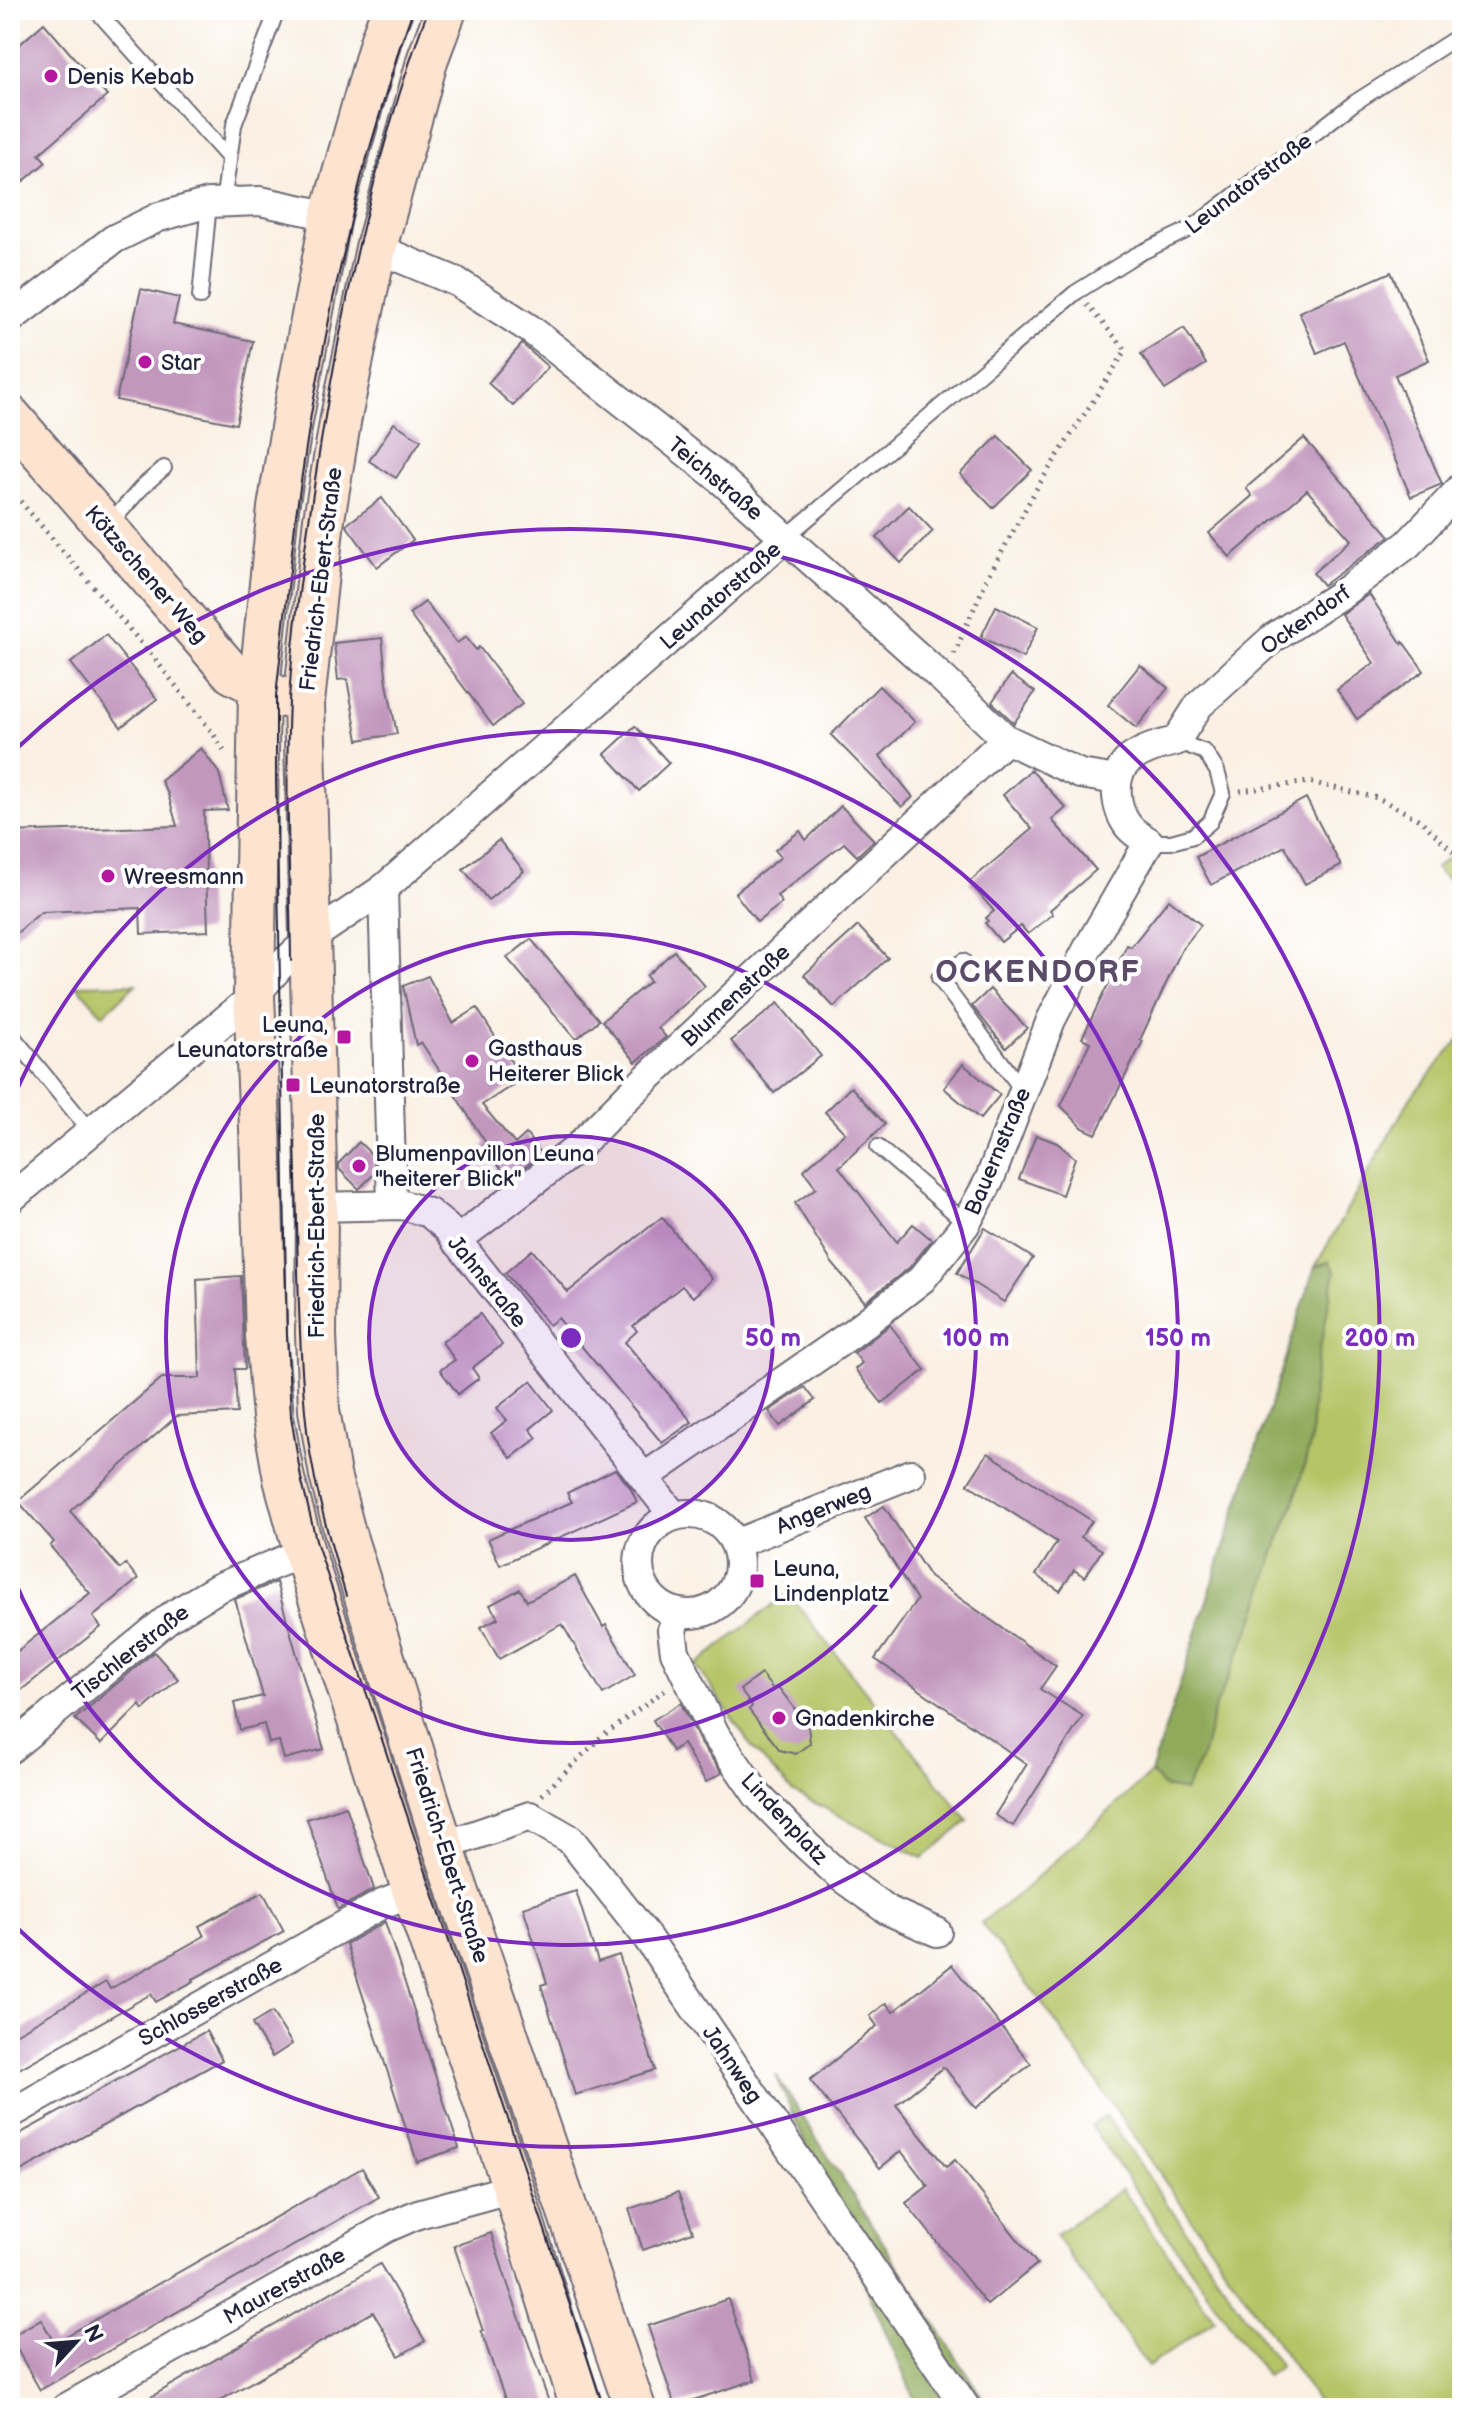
<svg xmlns="http://www.w3.org/2000/svg" width="1472" height="2418" viewBox="0 0 1472 2418" font-family="'Balsamiq Sans',sans-serif">
<rect width="100%" height="100%" fill="#fff"/>
<filter id="ink" filterUnits="userSpaceOnUse"><feTurbulence type="fractalNoise" baseFrequency=".0125" numOctaves="2"/><feDisplacementMap in="SourceGraphic" scale="16" xChannelSelector="R" yChannelSelector="G"/><feConvolveMatrix kernelMatrix="1 2 1 2 8 2 1 2 1" color-interpolation-filters="sRGB"/></filter>
<filter id="wash" filterUnits="userSpaceOnUse"><feTurbulence type="fractalNoise" baseFrequency=".006" numOctaves="4" result="noise"/><feDisplacementMap in="SourceGraphic" scale="32" xChannelSelector="R" yChannelSelector="G"/><feGaussianBlur stdDeviation="1.8" result="paint"/><feColorMatrix in="noise" values="0 0 0 0 0 0 0 0 0 0 0 0 0 0 0 0 0 1.4 0 .05"/><feComposite in="paint" operator="in"/></filter>
<g filter="url(#wash)">
<rect width="100%" height="100%" fill="#faf0e3"/>
<g fill="#b5c466" stroke="#6c7350" stroke-width="2">
<polygon points="1462,846 1462,893 1435,868"/>
<polygon points="136,984 103,1015 76,985"/>
<polygon points="1462,1036 1462,2408 1322,2408 1043,2004 981,1923 1022,1891 1151,1773 1164,1787 1185,1791 1202,1757 1214,1710 1274,1552 1292,1509 1311,1441 1313,1386 1329,1261 1315,1267 1410,1098"/>
<polygon points="788,1593 968,1821 923,1858 793,1792 754,1750 696,1665"/>
<polygon points="1106,2116 1280,2366 1266,2376 1091,2126"/>
<polygon points="1122,2189 1215,2320 1148,2367 1055,2235"/>
</g>
<g fill="#90aa5b" stroke="#59664b" stroke-width="2">
<polygon points="1329,1261 1335,1272 1313,1385 1311,1441 1292,1509 1274,1552 1256,1615 1214,1710 1202,1757 1185,1791 1164,1787 1151,1773 1315,1267"/>
<polygon points="776,2075 989,2408 918,2408"/>
</g>
<g id="blocks">
<g fill="#c297be">
<polygon points="44,23 107,96 39,154 46,162 10,193 10,53"/>
<polygon points="1391,272 1429,360 1395,375 1442,484 1411,497 1344,341 1317,353 1299,312"/>
<polygon points="141,289 179,298 173,324 253,341 236,424 116,400"/>
<polygon points="1184,328 1206,364 1165,390 1141,354"/>
<polygon points="522,344 548,367 513,406 488,383"/>
<polygon points="394,423 421,440 396,478 369,461"/>
<polygon points="998,436 1032,470 993,508 960,474"/>
<polygon points="1304,438 1390,536 1323,585 1313,573 1351,540 1307,490 1230,557 1209,533 1252,496 1246,488"/>
<polygon points="382,498 413,540 377,567 346,525"/>
<polygon points="909,506 933,531 901,563 877,538"/>
<polygon points="1369,594 1402,644 1403,642 1424,671 1357,719 1337,690 1374,663 1341,614"/>
<polygon points="425,602 457,643 466,637 476,650 479,647 522,704 493,726 409,614"/>
<polygon points="996,606 1038,627 1023,658 981,637"/>
<polygon points="106,635 157,699 121,727 71,663"/>
<polygon points="382,638 387,684 397,734 358,740 347,679 338,680 334,643"/>
<polygon points="1140,665 1168,688 1136,728 1108,705"/>
<polygon points="1011,675 1035,692 1014,723 992,702"/>
<polygon points="879,686 915,722 880,756 913,797 902,807 831,735"/>
<polygon points="635,726 669,763 639,791 605,754"/>
<polygon points="201,748 219,773 228,810 204,811 208,931 141,934 140,908 41,912 10,939 10,832 177,826 168,794 161,781"/>
<polygon points="1031,770 1066,808 1052,820 1096,870 1050,910 1053,914 1028,934 1021,926 1001,942 985,923 988,921 986,918 994,911 969,882 1032,829 1003,795"/>
<polygon points="1306,798 1341,866 1305,884 1285,846 1211,885 1196,857"/>
<polygon points="841,806 874,840 857,856 844,843 777,896 782,903 757,922 735,893 781,857 775,850 800,831 806,840"/>
<polygon points="499,840 524,871 488,900 463,869"/>
<polygon points="1169,899 1201,925 1182,949 1140,1040 1143,1041 1096,1134 1083,1128 1061,1106 1090,1042 1082,1038 1127,945 1131,947"/>
<polygon points="858,926 888,958 834,1007 804,975"/>
<polygon points="531,939 599,1020 576,1039 507,958"/>
<polygon points="674,951 705,986 658,1028 666,1037 636,1062 602,1021 650,981 646,976"/>
<polygon points="428,976 453,1023 477,1008 522,1079 482,1105 515,1144 526,1134 542,1154 509,1179 483,1146 486,1143 421,1042 416,1045 403,986"/>
<polygon points="990,989 1027,1028 1006,1048 972,1006"/>
<polygon points="778,1003 821,1056 774,1093 731,1041"/>
<polygon points="963,1064 1000,1095 980,1119 944,1088"/>
<polygon points="851,1087 885,1124 839,1167 897,1242 913,1224 932,1240 910,1267 865,1302 832,1263 795,1203 816,1188 804,1170 845,1133 825,1112"/>
<polygon points="1036,1135 1057,1143 1075,1158 1062,1195 1019,1179"/>
<polygon points="359,1142 374,1157 374,1174 359,1189 339,1169 339,1163"/>
<polygon points="662,1217 712,1279 693,1297 682,1286 633,1326 637,1331 625,1342 692,1422 662,1443 558,1318 549,1325 505,1273 532,1250 568,1292"/>
<polygon points="985,1228 1033,1258 1004,1302 957,1273"/>
<polygon points="241,1276 245,1369 235,1369 237,1413 177,1416 70,1511 120,1569 126,1564 138,1579 93,1617 101,1627 10,1699 10,1657 90,1593 50,1546 54,1542 18,1501 162,1378 200,1378 197,1279"/>
<polygon points="480,1314 502,1345 472,1368 479,1378 458,1394 440,1370 455,1360 442,1342"/>
<polygon points="890,1325 925,1370 882,1403 855,1369 862,1363 854,1353"/>
<polygon points="531,1381 553,1410 530,1429 537,1438 511,1458 491,1433 507,1420 497,1408"/>
<polygon points="805,1387 815,1400 780,1426 769,1411"/>
<polygon points="988,1453 1092,1521 1081,1537 1102,1550 1085,1577 1074,1570 1060,1591 1036,1575 1057,1542 968,1484"/>
<polygon points="615,1469 630,1487 637,1502 500,1565 488,1539 572,1502 567,1493"/>
<polygon points="884,1506 930,1577 1056,1666 1040,1689 1083,1716 1013,1826 995,1815 1027,1764 875,1659 917,1600 865,1518"/>
<polygon points="575,1576 603,1627 606,1625 635,1675 603,1694 562,1624 499,1659 481,1627 498,1618 490,1605 520,1589 527,1601"/>
<polygon points="276,1582 324,1749 284,1759 279,1741 269,1743 264,1724 240,1730 234,1703 263,1696 235,1599"/>
<polygon points="154,1652 178,1679 143,1710 140,1705 101,1744 75,1719"/>
<polygon points="761,1674 773,1689 778,1687 808,1726 810,1743 796,1754 780,1750 749,1710 752,1706 740,1690"/>
<polygon points="681,1703 700,1742 722,1773 706,1782 683,1744 672,1751 653,1720"/>
<polygon points="346,1806 374,1889 338,1909 307,1819"/>
<polygon points="576,1891 598,1962 619,1955 655,2070 575,2095 541,1985 547,1983 523,1907"/>
<polygon points="263,1892 284,1931 193,1979 194,1981 156,2002 151,1994 10,2074 10,2037 106,1982 110,1989 204,1936 199,1926"/>
<polygon points="385,1922 459,2148 417,2162 346,1944"/>
<polygon points="952,1965 1031,2064 976,2108 944,2067 896,2105 946,2167 955,2160 1037,2264 987,2305 906,2203 928,2186 901,2151 880,2168 810,2080 877,2026 870,2016 886,2003 893,2012"/>
<polygon points="272,2012 292,2044 272,2057 252,2024"/>
<polygon points="206,2031 222,2060 10,2177 10,2139"/>
<polygon points="362,2168 379,2197 40,2390 10,2337 41,2319 54,2343"/>
<polygon points="678,2192 693,2232 643,2250 629,2209"/>
<polygon points="491,2233 508,2285 551,2408 508,2408 481,2331 483,2331 454,2246"/>
<polygon points="380,2264 425,2341 399,2356 373,2312 207,2408 132,2408"/>
<polygon points="728,2299 755,2380 675,2406 648,2326"/>
</g>
</g>
</g>
<g filter="url(#ink)">
<use href="#blocks" fill-opacity="0" stroke="#6e6a76" stroke-width="2"/>
<g fill="none" stroke-linecap="round" stroke-linejoin="round">
<g stroke="#6e6a76" stroke-width="18">
<g id="lane">
<polyline points="96,10 229,158"/>
<polyline points="223,203 234,125 277,10"/>
<polyline points="200,297 209,203"/>
<polyline points="107,527 143,486 164,468"/>
<polyline points="786,537 1075,293 1134,256 1192,228 1354,103 1462,34"/>
<polyline points="1149,842 1171,842 1193,836 1210,822 1223,793 1217,771 1205,752 1176,741"/>
<polyline points="963,961 939,978 1023,1091"/>
<polyline points="10,1033 91,1132"/>
<polyline points="878,1147 966,1223"/>
</g>
</g>
<g stroke="#6e6a76" stroke-width="32">
<g id="street">
<polyline points="376,248 457,282 530,329 718,477 943,679 1006,739 1080,774 1117,780"/>
<polyline points="10,319 114,239 159,217 209,203 260,201 331,216"/>
<polyline points="383,889 392,1205"/>
<polyline points="10,1199 254,996 279,967 311,938 383,889 786,537"/>
<polyline points="317,1207 403,1205 429,1213 447,1228 674,1516"/>
<polyline points="456,1241 575,1150 627,1097 1006,739"/>
<path d="M645,1477L851,1334L922,1279L965,1225L989,1181L1051,1020L1088,948L1149,842C1143,838 1134,833 1129,827C1115,810 1110,774 1130,759C1144,749 1159,745 1176,741L1199,705L1273,638L1341,594L1408,544L1462,487"/>
<circle cx="689" cy="1564" r="50"/>
<polyline points="735,1544 911,1474"/>
<polyline points="678,1613 672,1630 675,1652 715,1734 758,1796 807,1846 841,1877 887,1910 937,1932"/>
<polyline points="10,1749 170,1617 218,1588 304,1552"/>
<polyline points="443,1846 530,1816 570,1839 644,1933 966,2408"/>
<polyline points="10,2114 382,1904 413,1892"/>
<polyline points="66,2408 386,2228 418,2214 513,2188"/>
</g>
</g>
<g stroke="#6e6a76" stroke-width="44">
<g id="secondary">
<polyline points="392,10 381,39 331,216 293,416 278,508 259,688 254,996 260,1128 266,1335 273,1417 284,1479 304,1552 413,1892 513,2188 581,2408"/>
<polyline points="446,10 428,58 376,248 341,417 324,519 304,702 317,1207 316,1334 319,1410 330,1475 345,1533 443,1846 635,2408"/>
<polyline points="10,416 232,673 279,697"/>
</g>
</g>
<g stroke="#6e6a76" stroke-width="5" stroke-dasharray="2 6" stroke-linecap="butt">
<polyline points="10,489 154,658 212,732 224,751"/>
<polyline points="954,654 987,579 1038,486 1126,350 1087,305"/>
<polyline points="1240,791 1309,782 1378,798 1420,820 1462,860"/>
<polyline points="542,1795 600,1738 665,1690"/>
</g>
<use href="#lane" stroke="#fff" stroke-width="14"/>
<use href="#street" stroke="#fff" stroke-width="28"/>
<use href="#secondary" stroke="#fde4d1" stroke-width="40"/>
<g stroke="#22223b" stroke-width="2">
<polyline points="413,10 400,46 361,178 333,299 311,414 296,515 276,696 276,780 287,1335 291,1416 301,1478 317,1544 604,2408"/>
<path d="M291,961C290,875 285,788 289,701C293,625 305,548 316,473C340,316 373,159 428,10"/>
<path d="M295,1141C298,1231 297,1321 305,1411C310,1474 328,1535 346,1596"/>
</g>
</g>
</g>
<circle cx="571" cy="1338" r="202" fill="#7b2cbf" fill-opacity=".12"/>
<g fill="none" stroke="#7b2cbf" stroke-width="4">
<circle cx="571" cy="1338" r="202"/>
<circle cx="571" cy="1338" r="405"/>
<path d="M10 1106A607 607 0 1 1 10 1570"/>
<path d="M14 751A809 809 0 1 1 14 1925"/>
</g>
<g fill="#b5179e" stroke="#fff" stroke-width="3">
<circle cx="51" cy="76" r="8"/>
<circle cx="145" cy="362" r="8"/>
<circle cx="108" cy="876" r="8"/>
<rect x="336" y="1029" width="16" height="16" rx="4"/>
<circle cx="472" cy="1061" r="8"/>
<rect x="285" y="1077" width="16" height="16" rx="4"/>
<circle cx="359" cy="1166" r="8"/>
<rect x="749" y="1573" width="16" height="16" rx="4"/>
<circle cx="779" cy="1718" r="8"/>
</g>
<g text-anchor="middle" stroke-width="8" stroke-linejoin="round" paint-order="stroke">
<g font-size="22" fill="#22223b" stroke="#fff" text-anchor="start">
<text x="67" y="84">Denis Kebab</text>
<text x="161" y="370">Star</text>
<text x="124" y="884">Wreesmann</text>
<text x="328" y="1032" text-anchor="end">Leuna,<tspan x="328" dy="25">Leunatorstraße</tspan></text>
<text x="488" y="1056">Gasthaus<tspan x="488" dy="25">Heiterer Blick</tspan></text>
<text x="309" y="1093">Leunatorstraße</text>
<text x="375" y="1161">Blumenpavillon Leuna<tspan x="375" dy="25">"heiterer Blick"</tspan></text>
<text x="773" y="1576">Leuna,<tspan x="773" dy="25">Lindenplatz</tspan></text>
<text x="795" y="1726">Gnadenkirche</text>
</g>
<g font-size="22" fill="#22223b" stroke="#fff">
<text transform="translate(1248 183) rotate(-37)" y="8">Leunatorstraße</text>
<text transform="translate(716 478) rotate(40)" y="8">Teichstraße</text>
<text transform="translate(147 574) rotate(49)" y="8">Kötzschener Weg</text>
<text transform="translate(320 579) rotate(-83)" y="8">Friedrich-Ebert-Straße</text>
<text transform="translate(720 595) rotate(-41)" y="8">Leunatorstraße</text>
<text transform="translate(1305 619) rotate(-35)" y="8">Ockendorf</text>
<text transform="translate(735 995) rotate(-43)" y="8">Blumenstraße</text>
<text transform="translate(997 1151) rotate(-67)" y="8">Bauernstraße</text>
<text transform="translate(316 1226) rotate(-90)" y="8">Friedrich-Ebert-Straße</text>
<text transform="translate(488 1281) rotate(51)" y="8">Jahnstraße</text>
<text transform="translate(823 1508) rotate(-22)" y="8">Angerweg</text>
<text transform="translate(130 1652) rotate(-38)" y="8">Tischlerstraße</text>
<text transform="translate(785 1818) rotate(47)" y="8">Lindenplatz</text>
<text transform="translate(448 1855) rotate(72)" y="8">Friedrich-Ebert-Straße</text>
<text transform="translate(210 2001) rotate(-29)" y="8">Schlosserstraße</text>
<text transform="translate(733 2064) rotate(56)" y="8">Jahnweg</text>
<text transform="translate(284 2285) rotate(-29)" y="8">Maurerstraße</text>
</g>
<g font-size="30" font-weight="bold" letter-spacing="2" fill="#5a4b69" stroke="#fff">
<text x="1038" y="982">OCKENDORF</text>
</g>
</g>
<circle cx="571" cy="1338" r="12" fill="#7b2cbf" stroke="#fff" stroke-width="4"/>
<g font-size="24" text-anchor="middle" font-weight="bold" fill="#7b2cbf" stroke="#fff" stroke-width="8" stroke-linejoin="round" paint-order="stroke">
<text x="773" y="1346">50 m</text>
<text x="976" y="1346">100 m</text>
<text x="1178" y="1346">150 m</text>
<text x="1380" y="1346">200 m</text>
</g>
<rect width="1472" height="2418" fill="none" stroke="#fff" stroke-width="40"/>
<g transform="translate(76 2342) rotate(64)" stroke="#ffffff" stroke-width="6" paint-order="stroke">
<path d="M0-6L14 30L0 20L-14 30Z" fill="#22223b"/>
<text y="-12" font-size="22" font-weight="bold" text-anchor="middle" fill="#22223b">N</text>
</g>
</svg>
